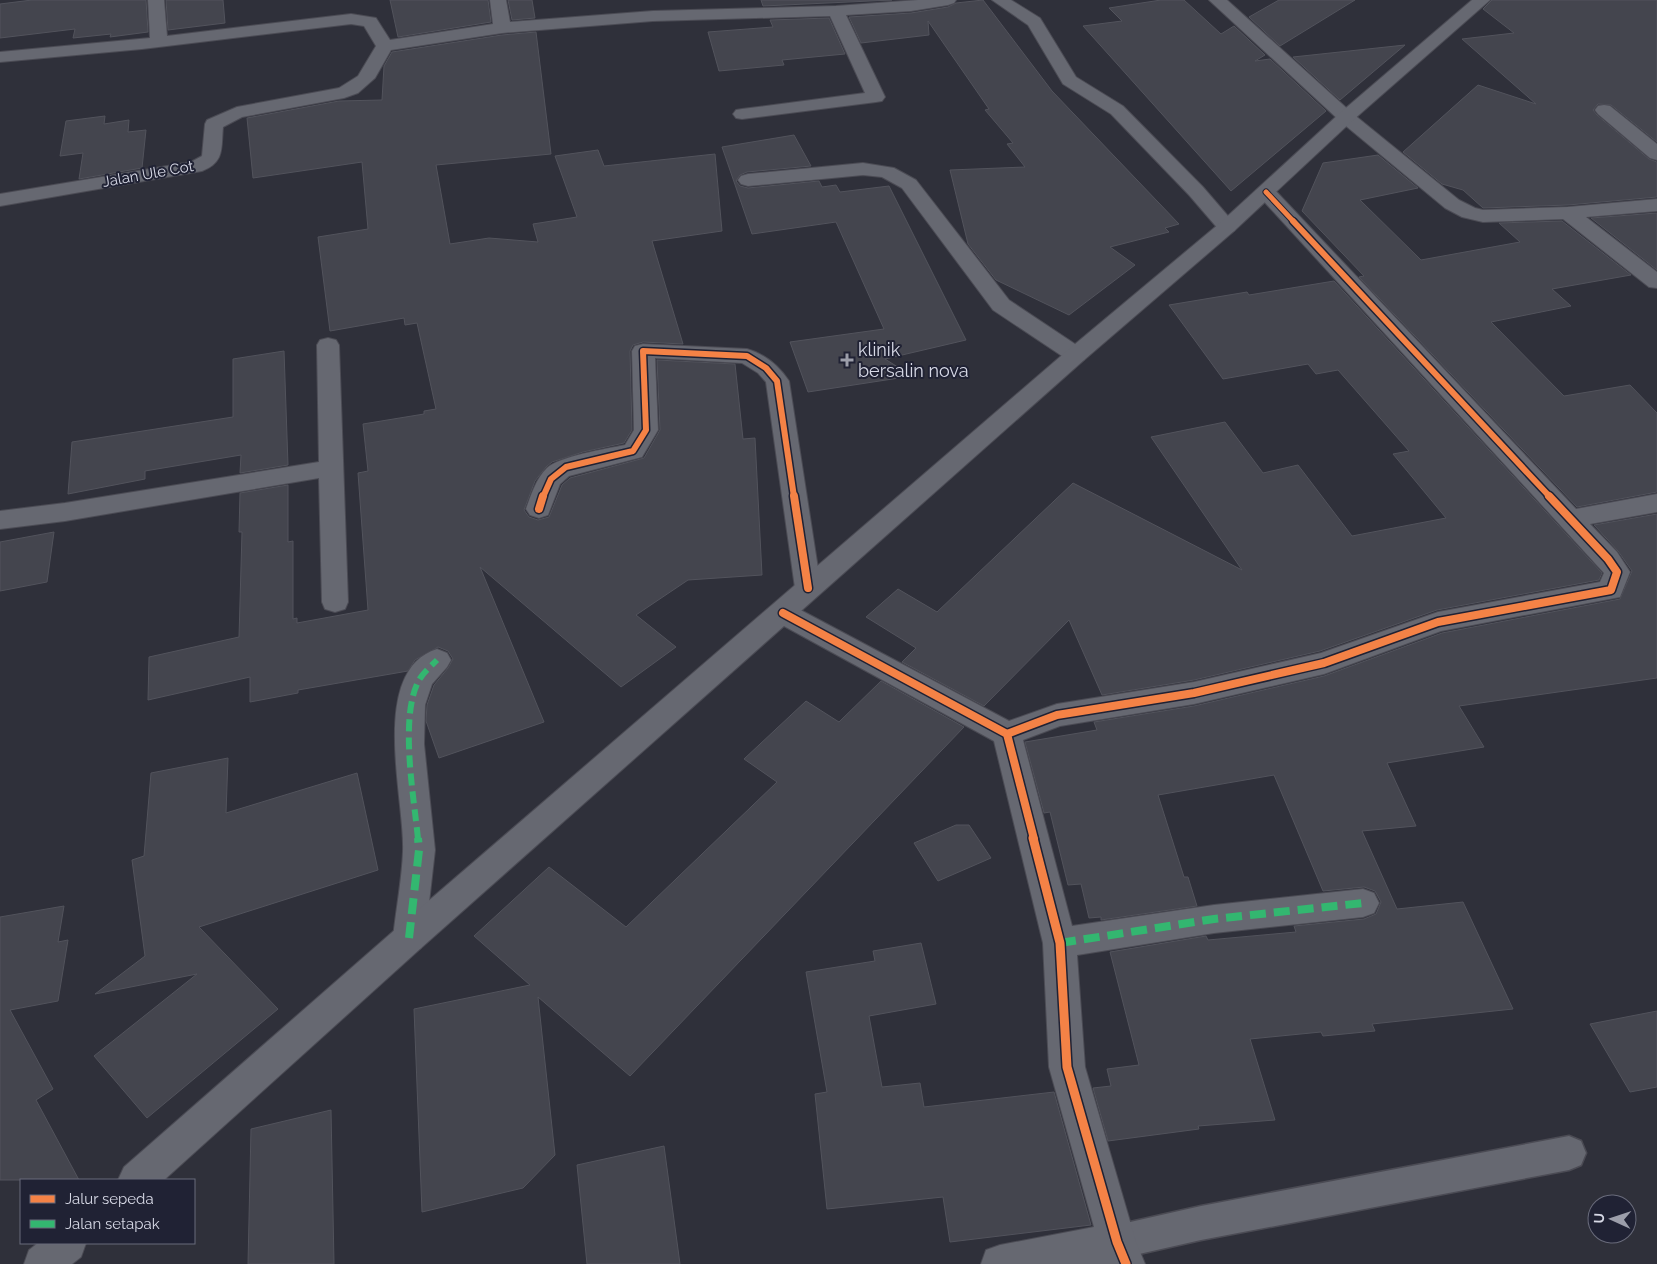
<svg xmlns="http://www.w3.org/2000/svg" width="1657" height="1264" viewBox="0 0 1657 1264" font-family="Raleway,sans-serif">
<rect width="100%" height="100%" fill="#2f303a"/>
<g fill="#44454e" stroke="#52535c">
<polygon points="32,0 146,0 148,32 110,37 111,34 73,38 75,29 0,38 0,4"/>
<polygon points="166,0 223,0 225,23 168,30"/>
<polygon points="390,0 488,0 491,22 398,37"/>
<polygon points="508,0 532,0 535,18 512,20"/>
<polygon points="761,0 892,0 763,6"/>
<polygon points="983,0 1052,91 1179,224 1165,228 1169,232 1110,247 1135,265 1069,315 996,280 968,244 950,170 1025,167 1007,144 1013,143 985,110 989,109 928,21 929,35 861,43 849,17 911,13 948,7 956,3"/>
<polygon points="1161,0 1184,0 1221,34 1234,26 1265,55 1255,61 1270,59 1326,111 1231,191 1083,26 1122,21 1109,8"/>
<polygon points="1279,0 1355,0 1280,46 1249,17"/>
<polygon points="1492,0 1657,0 1657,142 1611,105 1598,104 1593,110 1597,115 1649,159 1657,162 1657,197 1568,205 1483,208 1463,190 1442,184 1403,152 1478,85 1536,104 1462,39 1514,33 1483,9"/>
<polygon points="829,18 845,54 782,60 784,65 719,71 708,32 773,27 770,20"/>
<polygon points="536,32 551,154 436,165 450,244 489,238 538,242 533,224 577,217 555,156 598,150 604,166 715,154 722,231 652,241 683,344 643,342 633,345 630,351 632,430 624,443 583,452 552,462 546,467 535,481 524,510 529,517 538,520 549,517 562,485 570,478 644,458 660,430 657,360 735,364 743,439 755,438 762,575 688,580 636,615 676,647 621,687 480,567 544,722 439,758 426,721 427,705 434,685 448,668 453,659 448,651 438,647 415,660 408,671 298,690 298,693 250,702 250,677 148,700 149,657 239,637 242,532 239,532 240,493 288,485 288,542 293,541 293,619 297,618 297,623 368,610 358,473 368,471 363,424 424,414 424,411 436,409 417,323 405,325 404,318 330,331 318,237 368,229 362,162 253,178 247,118 339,101 382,100 384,66 392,52 502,35"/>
<polygon points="1405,45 1340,100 1293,57"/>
<polygon points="105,116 104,124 129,120 128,132 146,130 142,168 79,179 83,153 60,156 66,121"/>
<polygon points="794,135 811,166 747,172 740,175 736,181 740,186 748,188 819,181 822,187 836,185 840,192 889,186 966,340 885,359 912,376 808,392 790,342 884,329 836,222 752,234 722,147"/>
<polygon points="1378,155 1418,188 1360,200 1421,260 1520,242 1499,223 1562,221 1631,275 1552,289 1571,306 1491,322 1564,396 1630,385 1657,413 1657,492 1577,507 1359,277 1364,276 1302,211 1323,163"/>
<polygon points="1657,213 1657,270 1591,218"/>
<polygon points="1334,281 1602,573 1599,580 1437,610 1320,651 1194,680 1102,695 1069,620 984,706 902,662 916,648 866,617 898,589 937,612 1073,483 1242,570 1151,437 1225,422 1263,473 1298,465 1352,536 1446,518 1393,454 1409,451 1338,370 1316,374 1308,364 1223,379 1169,305 1247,292 1249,295"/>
<polygon points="284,351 288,465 240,473 241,455 145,471 145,479 68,494 72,442 233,417 233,359"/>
<polygon points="1657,514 1657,678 1459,706 1484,747 1387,763 1416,826 1362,831 1397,909 1463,902 1513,1009 1372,1024 1375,1031 1323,1036 1321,1032 1250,1039 1275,1120 1198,1126 1199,1129 1108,1141 1093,1088 1111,1086 1107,1069 1139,1065 1110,952 1206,936 1208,940 1296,932 1294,926 1364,919 1376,914 1381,902 1375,891 1364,887 1323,891 1274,775 1158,795 1184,877 1188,877 1197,906 1101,920 1101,917 1089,918 1081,884 1068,885 1050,812 1044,813 1025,742 1097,730 1094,722 1194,706 1324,676 1442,633 1620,599 1632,571 1618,551 1594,525"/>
<polygon points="54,532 47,582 0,591 0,542"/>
<polygon points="881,681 964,727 630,1076 538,997 555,1155 523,1188 422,1212 414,1009 530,985 474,936 549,867 626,927 777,782 744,759 806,701 839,722"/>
<polygon points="228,758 226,813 357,773 378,870 199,927 278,1009 147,1118 94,1056 197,974 95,994 145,956 132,860 144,856 151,773"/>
<polygon points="956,825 969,825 991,858 938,881 914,843"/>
<polygon points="64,906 58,942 68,940 58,1001 10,1010 53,1089 36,1100 79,1180 0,1180 0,917"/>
<polygon points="921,943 936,1004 869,1016 882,1087 920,1083 924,1107 1054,1092 1091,1225 950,1242 943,1197 827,1209 815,1094 827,1092 806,972 875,961 873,951"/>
<polygon points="1657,1011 1657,1087 1630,1092 1590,1024"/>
<polygon points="331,1110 334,1264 248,1264 251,1129"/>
<polygon points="664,1146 680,1264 587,1264 577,1165"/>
</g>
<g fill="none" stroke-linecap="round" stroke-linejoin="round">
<g stroke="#4b4b54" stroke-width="3">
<polygon id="lane" points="1569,1136 1581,1141 1586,1153 1581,1165 1569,1170 1201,1240 1117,1259 1105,1254 1100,1242 1105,1230 1117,1225 1201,1206"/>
</g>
<g stroke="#4b4b54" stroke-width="2">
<g id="street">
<path d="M148,0H164L167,36L351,14L376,18L390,40L493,24L490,0H506L510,22L653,11L836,6L918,0H956L954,3L948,5L911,11L846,15L885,97L882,101L876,102L742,119L736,118L733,114L736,110L742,109L865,93L830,16L653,21L502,33L391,50L375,78L358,93L344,98L242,117L223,127C221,148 225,162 202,171L0,206V194L191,162L202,156L205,124L207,120L237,107L339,88L358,76L376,46L364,26L351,24L142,49L0,62V52L150,38Z"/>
<polygon points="992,0 1011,0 1040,18 1076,77 1123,106 1203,187 1234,223 1237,227 1234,231 1227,233 1220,231 1189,195 1111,114 1063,84 1028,25"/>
<polygon points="1209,0 1227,0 1352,113 1459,200 1475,208 1483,210 1568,207 1657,199 1657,211 1586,217 1657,272 1657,288 1649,287 1563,219 1483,222 1462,217 1445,208 1340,121"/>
<polygon points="1604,105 1610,106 1657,144 1657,160 1650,158 1598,114 1595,110 1598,106"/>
<polygon points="863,163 894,168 916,180 1009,300 1084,350 1087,355 1084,360 1076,362 1068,360 993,310 902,188 882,177 863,175 748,186 741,184 738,180 741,176 748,174"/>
<polygon points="1266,186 1273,188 1576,509 1657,494 1657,512 1590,524 1617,552 1630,572 1620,597 1441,631 1324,674 1194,704 1060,726 1023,740 1072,926 1214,905 1363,889 1374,893 1379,903 1374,913 1363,917 1214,933 1077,955 1085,1067 1136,1242 1145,1264 981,1264 986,1250 1000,1245 1094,1227 1049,1067 1043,943 994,741 773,620 769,613 773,606 783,603 793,606 1009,721 1057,704 1194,682 1321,653 1438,612 1600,582 1604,573 1259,196 1256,192 1259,188"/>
<polygon points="328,338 336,340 339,345 348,602 345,609 335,612 325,609 322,602 319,478 65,521 0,529 0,511 65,503 319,462 317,345 320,340"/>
<path d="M643,344L747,349C765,354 779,366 789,381L821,588L817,595L808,598L799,595L795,588L766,382L758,373L742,363L655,358L658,430L642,457L569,476L560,484L548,515L539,518L530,515L526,509C531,495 536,479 547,468C560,456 606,449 625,445L634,430L632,351L635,346Z"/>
<path d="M437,649L447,653L451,660L447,667L432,684L425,705L424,744L435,850L425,938L421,948L409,953L397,948L393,938C396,909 402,879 403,851C405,799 368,671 437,649Z"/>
</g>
</g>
<g stroke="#4b4b54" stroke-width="2">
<g id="secondary">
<polygon points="1472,0 1490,0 1352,121 1234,231 1084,360 421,948 164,1180 118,1180 124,1167 397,928 1068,350 1220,223 1340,113"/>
<polygon points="38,1243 86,1243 81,1257 72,1264 24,1264 29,1250"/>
</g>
</g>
<use href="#lane" fill="#666871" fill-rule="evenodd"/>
<use href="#street" fill="#666871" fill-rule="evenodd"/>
<use href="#secondary" fill="#666871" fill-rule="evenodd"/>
<path stroke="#33b770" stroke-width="6" stroke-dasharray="12 6" stroke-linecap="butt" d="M418,839C414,797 399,717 419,680C423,673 431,666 437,660"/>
<g stroke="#33b770" stroke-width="8" stroke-dasharray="16 8" stroke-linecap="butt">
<polyline points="409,938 419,850 418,838"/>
<polyline points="1060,943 1214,919 1363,903"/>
</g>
<g stroke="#202234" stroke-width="7">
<polyline id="cycleway-far3" points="1266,192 1294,222"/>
</g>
<g stroke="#202234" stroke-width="9">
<g id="cycleway-far2">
<polyline points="1293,221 1550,497"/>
<polyline points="543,497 551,479 566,467 633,451 646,430 643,351 747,356 766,368 777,381 794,497"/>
</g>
</g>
<g stroke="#202234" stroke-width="11">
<g id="cycleway-far1">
<polyline points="794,496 808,588"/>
<polyline points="539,509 543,496"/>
<polyline points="783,613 1007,734 1034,839"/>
<polyline points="1007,734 1057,715 1194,693 1324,663 1438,622 1611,590 1617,572 1608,559 1549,496"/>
</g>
</g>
<g stroke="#202234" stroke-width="12">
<polyline id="cycleway" points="1033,838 1060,943 1067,1067 1117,1242 1126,1264"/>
</g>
<use href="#cycleway-far3" stroke="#f48246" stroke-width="5"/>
<use href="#cycleway-far2" stroke="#f48246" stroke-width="6"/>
<use href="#cycleway-far1" stroke="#f48246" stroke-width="8"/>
<use href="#cycleway" stroke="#f48246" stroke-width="9"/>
</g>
<path fill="#9c9eaa" stroke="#202234" stroke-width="2" d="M844.5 352.5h5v5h5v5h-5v5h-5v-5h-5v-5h5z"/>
<g text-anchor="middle" stroke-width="4" stroke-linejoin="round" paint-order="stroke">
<g font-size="15" fill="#d7d9e6" stroke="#202234">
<text transform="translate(148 174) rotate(-10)" y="5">Jalan Ule Cot</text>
</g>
<g font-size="18" fill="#d7d9e6" stroke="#202234" text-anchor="start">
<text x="858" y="356">klinik<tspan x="858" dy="21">bersalin nova</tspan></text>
</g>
</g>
<rect x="20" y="1179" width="175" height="65" fill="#202234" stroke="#696b7b"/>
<rect x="30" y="1195" width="25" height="8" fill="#f48246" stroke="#696b7b"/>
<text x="65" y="1204" font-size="15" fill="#d7d9e6">Jalur sepeda</text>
<rect x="30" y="1220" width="25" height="8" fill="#33b770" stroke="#696b7b"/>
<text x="65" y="1229" font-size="15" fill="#d7d9e6">Jalan setapak</text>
<g transform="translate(1612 1219) rotate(273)"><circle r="24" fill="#202234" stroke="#696b7b"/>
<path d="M0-4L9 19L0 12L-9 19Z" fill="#9c9eaa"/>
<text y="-8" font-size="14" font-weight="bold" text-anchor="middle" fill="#d7d9e6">U</text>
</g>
</svg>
